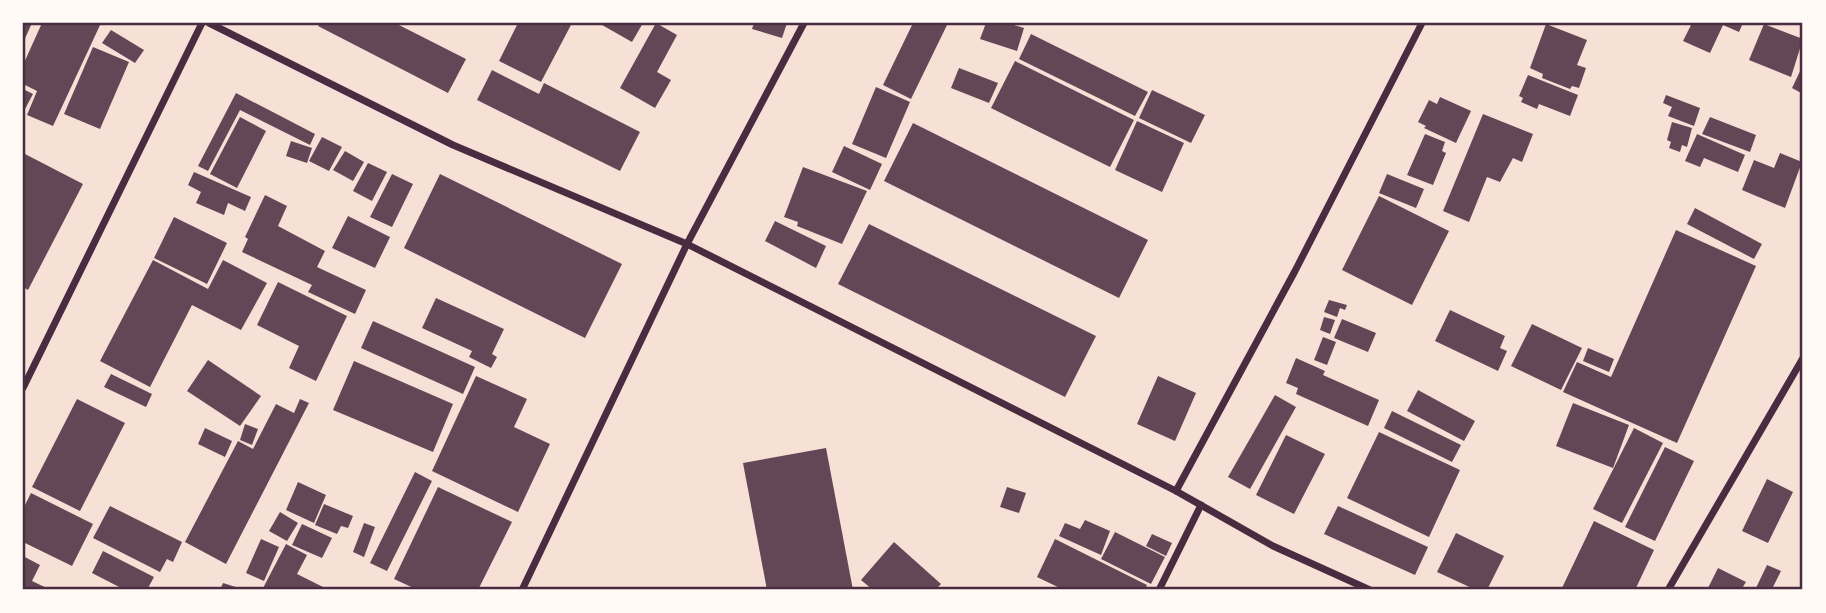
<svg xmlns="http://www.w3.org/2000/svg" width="1826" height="613" viewBox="0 0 1826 613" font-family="Arial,sans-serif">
<rect width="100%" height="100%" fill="#f7e1d7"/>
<g fill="#644757">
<polygon points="23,23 32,23 23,43"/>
<polygon points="42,23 101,23 53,126 27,115 37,91 23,84 23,65"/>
<polygon points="320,23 395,23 466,59 448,93 318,26"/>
<polygon points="518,23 572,23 541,82 499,61"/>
<polygon points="603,23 643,23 632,42 602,25"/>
<polygon points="656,23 677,35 657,72 671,80 655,108 620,88"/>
<polygon points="754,23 787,23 782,38 752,29"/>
<polygon points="913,23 947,25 911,99 883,85"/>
<polygon points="986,23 1008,23 1024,28 1017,51 980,39"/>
<polygon points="1692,23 1743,23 1739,32 1723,25 1710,53 1683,41"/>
<polygon points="1546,24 1587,40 1577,65 1586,68 1579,88 1572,86 1570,89 1542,78 1543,74 1530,68"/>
<polygon points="1764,24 1803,39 1791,77 1749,60"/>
<polygon points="111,30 144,50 135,63 102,43"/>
<polygon points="1031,34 1148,92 1135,116 1019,59"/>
<polygon points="93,47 129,62 100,129 64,114"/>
<polygon points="1015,61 1134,120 1110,167 991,108"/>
<polygon points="1803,65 1803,94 1792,88"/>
<polygon points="959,68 998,83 989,103 951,88"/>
<polygon points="492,70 539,94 544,83 640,132 620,171 477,100"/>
<polygon points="1528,75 1578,95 1570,116 1539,104 1537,109 1521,102 1523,98 1519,96"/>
<polygon points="876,87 910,102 886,158 852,144"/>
<polygon points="23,89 33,94 23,113"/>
<polygon points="1152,90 1205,115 1191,143 1139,118"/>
<polygon points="236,93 315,134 310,145 240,110 208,171 198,166"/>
<polygon points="1666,95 1700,108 1694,126 1668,116 1672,107 1663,103"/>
<polygon points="1440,97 1471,111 1456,143 1424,128 1426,126 1418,122 1429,100 1437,104"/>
<polygon points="1483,114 1533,134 1522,162 1513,158 1500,182 1487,177 1469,222 1443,211"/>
<polygon points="240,117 266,131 237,188 210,174"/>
<polygon points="1710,117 1756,135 1750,152 1702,134"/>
<polygon points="1137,121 1184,143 1162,192 1115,170"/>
<polygon points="1672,122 1692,128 1687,147 1682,145 1680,152 1669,148 1671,142 1667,140"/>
<polygon points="913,123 1148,240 1119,298 884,181"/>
<polygon points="1425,134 1445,142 1442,151 1446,153 1433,185 1407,175"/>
<polygon points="1697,134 1745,155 1738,172 1704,158 1700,167 1685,161"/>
<polygon points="322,137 342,147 329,171 309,161"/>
<polygon points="291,141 312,148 307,163 286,156"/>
<polygon points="844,146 882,164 870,190 832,172"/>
<polygon points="345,151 364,162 353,181 333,170"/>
<polygon points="23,153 83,184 28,290 23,287"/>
<polygon points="1780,153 1802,162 1785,208 1742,190 1754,160 1774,168"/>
<polygon points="368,163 387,172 372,201 353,191"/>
<polygon points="803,167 867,191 842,244 797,226 798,222 784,217"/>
<polygon points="194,172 251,197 245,211 228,203 224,215 196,203 201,192 188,185"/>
<polygon points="392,174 413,184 392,227 370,217"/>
<polygon points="440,174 622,264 585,338 404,248"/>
<polygon points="1387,174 1424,189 1416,208 1379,193"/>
<polygon points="265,195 287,206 278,226 325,251 317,267 366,290 355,314 308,292 312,285 242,252 248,239 245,237"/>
<polygon points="1379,196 1449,231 1412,305 1342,270"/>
<polygon points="1695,208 1762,244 1754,259 1687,224"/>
<polygon points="348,216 390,237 375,268 332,248"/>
<polygon points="174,217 227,243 207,284 154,258"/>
<polygon points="775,221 826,246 816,268 765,241"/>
<polygon points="869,224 1096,336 1065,397 838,284"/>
<polygon points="1676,230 1756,266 1677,443 1563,392 1577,362 1611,377"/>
<polygon points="153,260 208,289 223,260 267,283 241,330 192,305 150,387 100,361"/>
<polygon points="278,282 347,316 316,381 289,368 299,346 257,325"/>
<polygon points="436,298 504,329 492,354 497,357 491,368 469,357 472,351 422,328"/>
<polygon points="1329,300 1347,305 1345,310 1340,308 1337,317 1324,312"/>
<polygon points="1450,310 1505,336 1500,348 1507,351 1498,371 1435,341"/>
<polygon points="1324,317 1335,320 1330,334 1320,330"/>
<polygon points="1342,319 1376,333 1368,352 1334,338"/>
<polygon points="373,321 475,367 463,394 361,348"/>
<polygon points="1532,324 1582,348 1561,390 1511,366"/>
<polygon points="1323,337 1336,342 1327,365 1314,360"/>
<polygon points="1588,348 1614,359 1609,372 1583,361"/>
<polygon points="1296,358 1325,371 1323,375 1379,400 1368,426 1296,394 1298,388 1286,383"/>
<polygon points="208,360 261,396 240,426 187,391"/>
<polygon points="354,361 453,404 433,452 333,410"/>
<polygon points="111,374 152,394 146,407 104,387"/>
<polygon points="476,376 527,399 514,427 550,444 518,512 432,471"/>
<polygon points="1158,376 1196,393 1175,441 1137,424"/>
<polygon points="1418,390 1475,421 1464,441 1407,411"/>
<polygon points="1275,395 1296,407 1250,489 1228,477"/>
<polygon points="77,399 125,423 80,511 32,487"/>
<polygon points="300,399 309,403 226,564 185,542 238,441 253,449 276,404 294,413"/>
<polygon points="1573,403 1629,425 1613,468 1556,446"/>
<polygon points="1392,411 1461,445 1452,462 1384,428"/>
<polygon points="245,424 258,429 252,445 240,440"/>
<polygon points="205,428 232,441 225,457 198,444"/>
<polygon points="1634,428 1663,443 1622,523 1593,509"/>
<polygon points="1379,432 1460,470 1429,537 1347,498"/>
<polygon points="1286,435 1325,454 1294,514 1256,495"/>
<polygon points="1665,447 1694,461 1655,541 1625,527"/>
<polygon points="826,448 853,590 767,590 743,463"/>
<polygon points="415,472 432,481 387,571 370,563"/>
<polygon points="1767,479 1793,492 1768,543 1742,531"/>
<polygon points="298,482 326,495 314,523 286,510"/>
<polygon points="438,487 512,522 478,590 418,590 394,579"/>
<polygon points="1007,487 1026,493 1019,513 1000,507"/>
<polygon points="31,493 93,524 72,566 23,542 23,509"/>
<polygon points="324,504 353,516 348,528 341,526 337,534 315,525"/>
<polygon points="110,506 182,542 173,562 167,559 160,572 93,538"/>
<polygon points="1338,506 1428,547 1415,575 1324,534"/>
<polygon points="280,512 298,523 287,541 269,531"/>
<polygon points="1085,520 1110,531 1101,555 1059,536 1065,523 1080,529"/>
<polygon points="1594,521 1654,550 1635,590 1561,590"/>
<polygon points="364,523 375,527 364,557 353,552"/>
<polygon points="302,524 332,538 322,558 292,545"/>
<polygon points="1115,532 1165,557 1151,584 1101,559"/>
<polygon points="1456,533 1504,556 1487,590 1476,590 1437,572"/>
<polygon points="1152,534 1172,543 1166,556 1146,546"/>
<polygon points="261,539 279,547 264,581 246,573"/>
<polygon points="1055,539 1147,585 1145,590 1064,590 1037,577"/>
<polygon points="894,542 941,584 935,590 873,590 861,580"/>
<polygon points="286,544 307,555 297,574 329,590 262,590"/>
<polygon points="103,551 154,577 147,590 125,590 92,573"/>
<polygon points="23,556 40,565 32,581 51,590 23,590"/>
<polygon points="1767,565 1781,571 1773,587 1780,590 1755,590"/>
<polygon points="1718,568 1746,582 1741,590 1707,590"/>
<polygon points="223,583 239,588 238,590 220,590"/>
</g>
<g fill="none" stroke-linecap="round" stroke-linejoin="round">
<g stroke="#4a2c40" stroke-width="7">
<polyline points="209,23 453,145 687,244 1176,491 1273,546 1370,590"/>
<polyline points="23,388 202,23"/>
<polyline points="1176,491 1295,271 1422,23"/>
<polyline points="522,590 687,244 804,23"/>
<polyline points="1159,590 1201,505"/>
<polyline points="1668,590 1803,358"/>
</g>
</g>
<rect width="1826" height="613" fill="none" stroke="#fffaf5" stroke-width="49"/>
<rect x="24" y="24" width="1777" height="564" fill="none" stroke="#4a2c40" stroke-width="2.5"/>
</svg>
